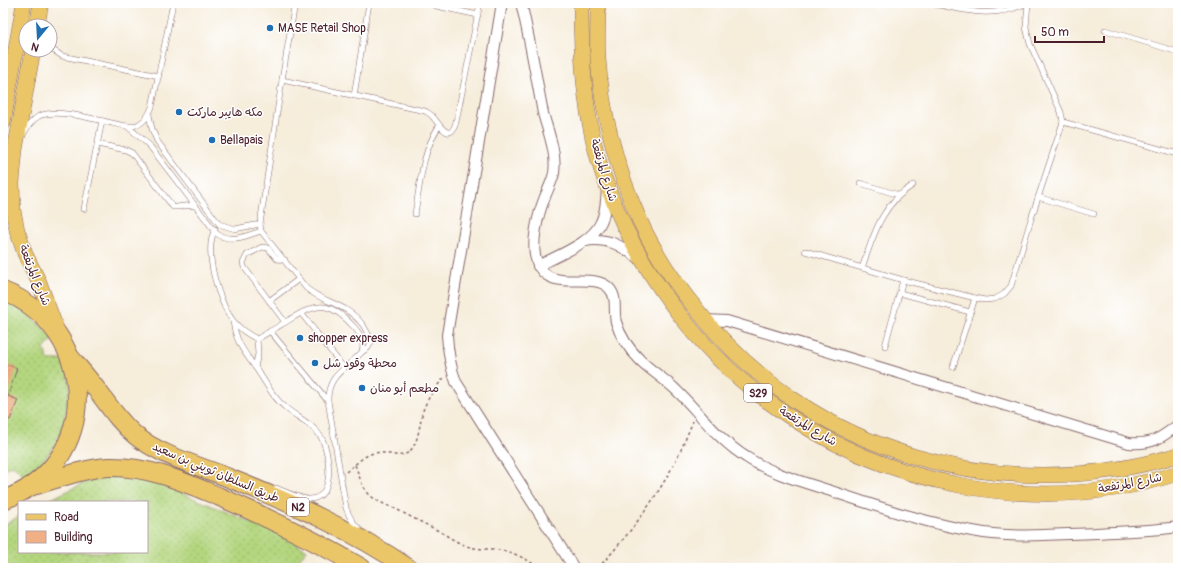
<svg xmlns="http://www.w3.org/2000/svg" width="1181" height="571" viewBox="0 0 1181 571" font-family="Pangolin,'Playpen Sans Arabic',sans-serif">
<defs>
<pattern id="grass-dots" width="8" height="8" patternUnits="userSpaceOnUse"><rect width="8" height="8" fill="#b3d67e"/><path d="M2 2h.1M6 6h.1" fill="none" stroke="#9bb76d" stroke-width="1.8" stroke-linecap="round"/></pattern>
<pattern id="building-hatch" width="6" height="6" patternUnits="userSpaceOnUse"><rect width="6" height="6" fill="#f0af84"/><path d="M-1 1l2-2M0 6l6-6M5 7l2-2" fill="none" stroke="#cf9672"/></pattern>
</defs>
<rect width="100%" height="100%" fill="#fff"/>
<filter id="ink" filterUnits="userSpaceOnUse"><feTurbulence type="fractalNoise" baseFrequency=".025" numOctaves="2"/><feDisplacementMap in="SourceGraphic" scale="8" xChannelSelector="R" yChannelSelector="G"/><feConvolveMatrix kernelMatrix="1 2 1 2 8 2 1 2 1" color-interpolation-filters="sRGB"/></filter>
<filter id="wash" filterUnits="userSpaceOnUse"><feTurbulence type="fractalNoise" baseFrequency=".012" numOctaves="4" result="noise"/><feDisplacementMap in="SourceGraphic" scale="16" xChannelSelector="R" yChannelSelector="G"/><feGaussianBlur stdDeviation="0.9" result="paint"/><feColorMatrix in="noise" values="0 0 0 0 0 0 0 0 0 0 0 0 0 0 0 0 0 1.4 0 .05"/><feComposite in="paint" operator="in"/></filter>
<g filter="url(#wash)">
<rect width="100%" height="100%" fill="#f6eddb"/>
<g fill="url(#grass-dots)" stroke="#7e7a54">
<path d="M3,298L19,305L54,338L44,349L48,360H65C66,368 69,377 70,385C70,391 68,397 67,403C63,438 52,455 25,477L13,465L3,469Z"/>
<polygon points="131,475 146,478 281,535 307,550 297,561 286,568 3,568 3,526 19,516 19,552 147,552 147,502 45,502 86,482 102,478"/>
</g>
<g id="blocks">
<polygon fill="url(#building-hatch)" points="3,363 17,368 8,396 18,400 10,420 3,418"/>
</g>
</g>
<g filter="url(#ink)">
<use href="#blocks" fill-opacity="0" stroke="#866769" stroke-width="1"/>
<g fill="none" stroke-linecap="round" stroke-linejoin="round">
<g stroke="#866769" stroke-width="6">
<g id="lane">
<path d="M295,3L282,80L260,224L261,231L306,288C325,304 345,302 363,325C366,330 370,336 371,342L368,348L362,352"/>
<polyline points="433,3 436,6 478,15"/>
<path d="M929,3C965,10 992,20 1027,3"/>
<polyline points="1105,30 1178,52"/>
<polyline points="50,48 62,56 159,76"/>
<path d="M282,80L425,111C428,113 431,114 433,117C440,125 450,144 456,122L480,3"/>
<polyline points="354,96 369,3"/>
<polyline points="149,115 152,129 157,141 219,224 235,229 260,224"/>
<polyline points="1063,122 1178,154"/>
<path d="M127,126L149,145L217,234C232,243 246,236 261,231"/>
<path d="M23,135C27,127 32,120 39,116C56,108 94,119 112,123C120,125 129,128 137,125C145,122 149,115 152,107L173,3"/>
<path d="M97,144L126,150L132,153L173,207C180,208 187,204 195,206"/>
<polyline points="860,183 899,195"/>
<polyline points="1038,197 1094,214"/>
<polyline points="84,209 102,121"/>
<path d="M415,214C420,184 422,152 439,126"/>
<path d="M215,229C203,252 219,305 235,323C241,330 249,335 257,339"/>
<polyline points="805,251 903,280 975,298 985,300 995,299 1004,294 1011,286 1031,219 1063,122 1061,112 1030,44 1026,27 1028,3"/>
<polyline points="285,260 277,259 268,248 262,247 247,255 243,263 244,267 285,322"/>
<path d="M862,268C874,234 881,205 913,185"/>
<polyline points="900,293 970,312"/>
<polyline points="269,301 299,279"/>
<polyline points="301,313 344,368"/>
<path d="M233,322C237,344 243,350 255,367C266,382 272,397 286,408C298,418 313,424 321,437C330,453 336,498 310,499C303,500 283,491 276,488"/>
<polyline points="270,331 328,401"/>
<path d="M257,339C268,333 279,326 289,320C316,303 329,300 352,325C360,333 365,341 362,352C346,369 327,375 328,401L346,508C349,516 352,523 359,529"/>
<polyline points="885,346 903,280"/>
<polyline points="255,367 258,354 257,339"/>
<polyline points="953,367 975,298"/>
<polyline points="411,562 420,568"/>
</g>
</g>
<g stroke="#866769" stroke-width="12">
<g id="street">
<path d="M502,3L447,335C448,352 450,366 456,382L574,568"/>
<path d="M521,3C530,39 536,77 543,113C548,132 557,153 554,173C552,182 548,189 545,197C538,214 530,245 537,262C549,295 592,270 609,288C618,297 613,310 616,322C620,336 630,350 640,360C651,371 665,379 676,390C699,412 718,440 746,457C770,473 803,482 831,491C881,508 932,525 984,533C1021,538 1059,534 1096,533C1123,531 1151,531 1178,527"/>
<path d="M585,241C609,237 621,246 640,259"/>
<path d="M538,266C558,255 592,243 601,222C606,212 606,200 607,189"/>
<path d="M704,320L727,321L1129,443C1152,445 1161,438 1178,425"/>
</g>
</g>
<g stroke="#866769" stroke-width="16">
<g id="primary">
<path d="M581,3C581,65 585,130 608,188C639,270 696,348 766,400C882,487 1040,518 1178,473"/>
<path d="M598,3C598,22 597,41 598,59C602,114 617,169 639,219C654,252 674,282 697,310C812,455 1003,508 1178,455"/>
<polyline points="37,26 41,3"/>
<polyline points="33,50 15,150 12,183 13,210 17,230 25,254 39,282 57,331"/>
<polyline points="3,123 24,3"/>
</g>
</g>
<g stroke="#866769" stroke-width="20">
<g id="highway">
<path d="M3,291C100,329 103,465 3,500"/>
<path d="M70,357C79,368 88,378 97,390C109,406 120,423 136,436C163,457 198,465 229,478C291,503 353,530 408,568"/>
<path d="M29,487C54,480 84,468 109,467C149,466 184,482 220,497C269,518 316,541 362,568"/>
</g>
</g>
<g stroke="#866769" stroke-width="1.5" stroke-dasharray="3 3" stroke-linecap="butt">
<path d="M355,465C359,474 361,486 368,493C375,501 384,504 394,508C407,515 421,522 435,529C447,535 456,543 470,547C478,549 486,549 494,549C511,551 526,558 539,568"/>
<path d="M346,472C355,465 364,455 374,453C386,450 399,461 410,451C420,441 419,421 424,408C429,396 436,386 445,377"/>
<path d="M598,568C629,535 657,498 677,458C683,446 688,433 693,421"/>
</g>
<use href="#lane" stroke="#fff" stroke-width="5"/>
<use href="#street" stroke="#fff" stroke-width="10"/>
<use href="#primary" stroke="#ebc669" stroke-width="15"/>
<use href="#highway" stroke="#ebc669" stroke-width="18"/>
</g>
</g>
<g fill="#1f6fb2" stroke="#fff" stroke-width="1.5">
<circle cx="270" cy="28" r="4"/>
<circle cx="179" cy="112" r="4"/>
<circle cx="212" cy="140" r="4"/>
<circle cx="300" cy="338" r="4"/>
<circle cx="315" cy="363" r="4"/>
<circle cx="362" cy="388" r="4"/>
</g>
<g text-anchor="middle" stroke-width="3" stroke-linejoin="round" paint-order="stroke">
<g fill="#fff" stroke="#80626b" stroke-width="1">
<rect x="744" y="384" width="28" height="18" rx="3"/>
<rect x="287" y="498" width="22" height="18" rx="3"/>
</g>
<g font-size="11" font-weight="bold" fill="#4a1f2b">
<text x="758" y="397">S29</text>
<text x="298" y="511">N2</text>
</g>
<g font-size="12" fill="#4a1f2b" stroke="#fff" text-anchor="start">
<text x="278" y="32">MASE Retail Shop</text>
<text x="187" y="116">مكه هايبر ماركت</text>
<text x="220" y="144">Bellapais</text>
<text x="308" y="342">shopper express</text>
<text x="323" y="367">محطة وقود شل</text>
<text x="370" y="392">مطعم أبو منان</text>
</g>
<g font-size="12" fill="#4a1f2b" stroke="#fff">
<text transform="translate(604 170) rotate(73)" y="4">شارع المرتفعة</text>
<text transform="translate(35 275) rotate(68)" y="4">شارع المرتفعة</text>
<text transform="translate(808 426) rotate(31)" y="4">شارع المرتفعة</text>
<text transform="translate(216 472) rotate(23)" y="4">طريق السلطان ثويني بن سعيد</text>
<text transform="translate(1130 483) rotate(-11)" y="4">شارع المرتفعة</text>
</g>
</g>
<rect width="1181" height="571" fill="none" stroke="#fff" stroke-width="16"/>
<rect x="18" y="501" width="130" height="52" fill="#ffffff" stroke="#b7a5aa"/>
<rect x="26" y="514" width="20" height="6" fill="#ebc669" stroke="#b7a5aa"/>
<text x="54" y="521" font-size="12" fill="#4a1f2b">Road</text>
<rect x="26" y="531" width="20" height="12" fill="#f0af84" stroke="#b7a5aa"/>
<text x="54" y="541" font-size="12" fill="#4a1f2b">Building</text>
<g transform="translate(38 38) rotate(198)"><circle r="19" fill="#ffffff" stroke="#b7a5aa"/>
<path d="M0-3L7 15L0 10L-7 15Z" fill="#1f6fb2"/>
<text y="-6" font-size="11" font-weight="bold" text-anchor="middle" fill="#4a1f2b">N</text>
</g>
<path d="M1035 36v6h69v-6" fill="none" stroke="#4a1f2b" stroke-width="2"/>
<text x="1041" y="36" font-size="12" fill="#4a1f2b" stroke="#ffffff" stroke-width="3" paint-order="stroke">50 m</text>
</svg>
